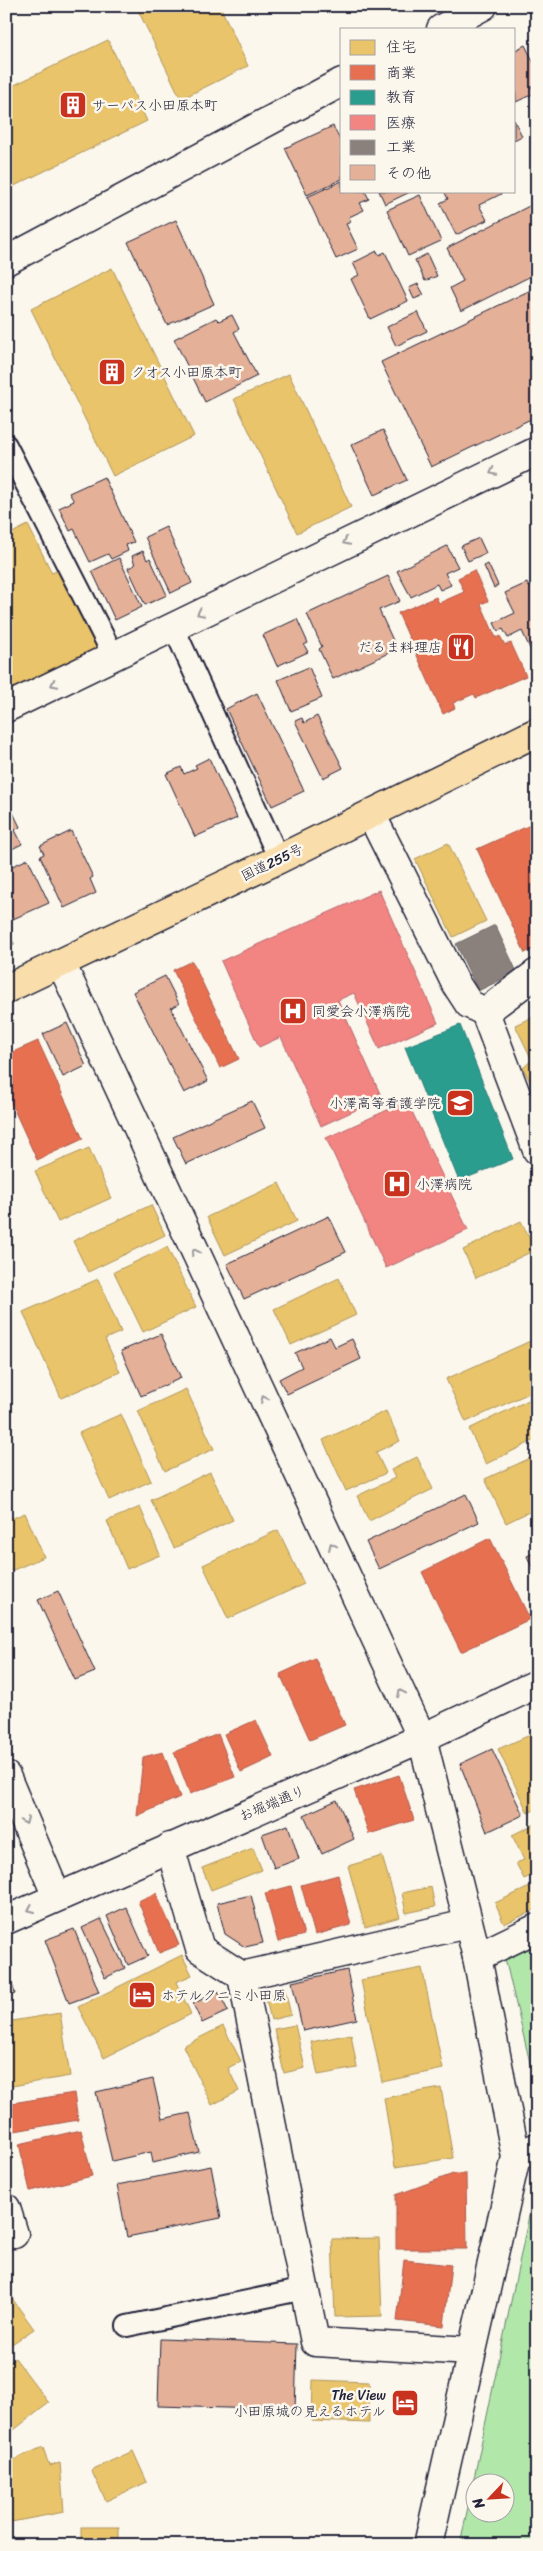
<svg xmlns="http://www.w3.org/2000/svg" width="543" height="2551" viewBox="0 0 543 2551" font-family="Sriracha,'Klee One',sans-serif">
<rect width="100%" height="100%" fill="#fbf7ec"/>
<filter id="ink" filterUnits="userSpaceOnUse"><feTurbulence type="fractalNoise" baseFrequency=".02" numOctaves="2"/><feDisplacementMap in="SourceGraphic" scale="10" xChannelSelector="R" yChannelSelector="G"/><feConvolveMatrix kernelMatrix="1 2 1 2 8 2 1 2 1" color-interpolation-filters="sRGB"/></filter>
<g filter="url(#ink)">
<g fill="#b2e7aa" stroke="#6a8472" fill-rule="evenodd">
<polygon points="537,1939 537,2092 504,1954"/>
<path d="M536,2182L537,2545H460ZM476,2484H506V2514H476Z"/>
</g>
<g fill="#e9c46a" stroke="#ad935c">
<polygon points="136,6 220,6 248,66 181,99"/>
<polygon points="108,40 147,121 6,190 6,89"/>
<polygon points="112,268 194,436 113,476 31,309"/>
<polygon points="289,374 351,507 297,533 234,399"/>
<polygon points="6,523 12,533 28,525 52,573 67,566 109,648 6,700"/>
<polygon points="448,843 486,921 453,937 415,859"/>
<polygon points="537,1015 537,1090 535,1091 523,1068 532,1060 515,1025"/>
<polygon points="89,1148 111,1198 58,1222 35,1171"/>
<polygon points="279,1183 297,1221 225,1255 207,1217"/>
<polygon points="151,1205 165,1235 88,1272 73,1241"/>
<polygon points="521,1221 535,1250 476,1278 463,1250"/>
<polygon points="167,1247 196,1307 143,1332 114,1272"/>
<polygon points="339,1278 356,1315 291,1345 274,1309"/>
<polygon points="98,1279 121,1332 105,1339 120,1372 61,1398 23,1312"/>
<polygon points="537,1338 537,1367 528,1372 536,1390 466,1422 446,1379"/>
<polygon points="186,1389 214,1449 165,1471 138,1411"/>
<polygon points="537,1396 537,1439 486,1464 469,1429"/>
<polygon points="386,1411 400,1441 376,1452 386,1473 346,1491 323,1440"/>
<polygon points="121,1414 151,1481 109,1500 79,1433"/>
<polygon points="537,1455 537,1508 506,1523 485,1479"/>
<polygon points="417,1457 433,1489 369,1521 357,1496 395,1478 391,1470"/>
<polygon points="210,1472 233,1520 174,1548 151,1500"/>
<polygon points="140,1507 160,1555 127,1569 107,1521"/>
<polygon points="25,1513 44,1557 11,1571 6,1559 6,1521"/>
<polygon points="278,1530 304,1584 228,1619 203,1565"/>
<polygon points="537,1732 537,1809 528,1813 498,1749"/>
<polygon points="537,1823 537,1873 524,1879 516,1863 524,1860 512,1835"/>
<polygon points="253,1848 262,1870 211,1890 202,1868"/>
<polygon points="382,1856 400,1917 365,1927 348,1866"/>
<polygon points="536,1884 537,1909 504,1924 495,1903"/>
<polygon points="431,1887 435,1907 406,1913 402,1893"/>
<polygon points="182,1955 192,1975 176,1982 191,2014 104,2058 78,2007"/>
<polygon points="422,1968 443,2069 382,2082 361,1980"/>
<polygon points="285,1990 291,2015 271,2020 265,1995"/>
<polygon points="60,2013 70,2076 6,2087 6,2022"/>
<polygon points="295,2025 305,2068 284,2073 274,2029"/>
<polygon points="223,2026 241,2061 228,2068 239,2091 212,2105 183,2046"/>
<polygon points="351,2034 357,2068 318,2075 311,2042"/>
<polygon points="441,2088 453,2158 395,2167 384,2098"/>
<polygon points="379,2238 382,2316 335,2317 332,2239"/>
<polygon points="6,2290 34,2329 6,2348"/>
<polygon points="15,2358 49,2403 6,2436 6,2365"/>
<polygon points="313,2380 369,2382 369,2423 312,2421"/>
<polygon points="43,2447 49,2466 60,2463 64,2512 6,2523 6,2463"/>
<polygon points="133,2451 147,2482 106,2501 91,2470"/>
<rect x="81" y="2527" width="38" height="18"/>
</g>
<g fill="#e76f51" stroke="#ac584a">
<polygon points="474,570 488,601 481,604 496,638 500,636 505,645 511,643 526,676 476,698 474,694 453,703 455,708 443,714 398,613 436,597 439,603 464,592 458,578"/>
<polygon points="537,822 537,947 525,953 477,849"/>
<polygon points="192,961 239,1059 220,1068 173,970"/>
<polygon points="38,1041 83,1139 37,1160 6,1092 6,1055"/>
<polygon points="490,1538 530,1619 461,1652 422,1572"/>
<polygon points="315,1658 345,1725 310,1740 280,1674"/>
<polygon points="256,1720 273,1757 241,1772 224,1734"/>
<polygon points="218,1734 235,1777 190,1794 174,1752"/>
<polygon points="163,1752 180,1797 137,1816 143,1757"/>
<polygon points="399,1775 414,1820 369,1834 354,1790"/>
<polygon points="338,1875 351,1925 315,1935 301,1885"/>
<polygon points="291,1886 304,1935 278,1942 265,1893"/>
<polygon points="156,1893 179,1945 159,1953 138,1901"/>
<polygon points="74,2093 78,2120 9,2132 6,2104"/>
<polygon points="81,2130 92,2176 30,2191 19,2144"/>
<polygon points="453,2174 466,2174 467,2249 396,2249 396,2195"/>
<polygon points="404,2260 451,2265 444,2326 397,2321"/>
</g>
<polygon fill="#2a9d8f" stroke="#287876" points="460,1025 513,1159 459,1181 405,1047"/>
<g fill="#f28482" stroke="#b4676d">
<polygon points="379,890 438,1023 379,1049 354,993 338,1000 382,1098 321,1126 281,1037 259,1047 221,961"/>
<polygon points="407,1101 468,1230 386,1268 326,1138"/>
</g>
<polygon fill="#8a817c" stroke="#6b6468" points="495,925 517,972 478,991 456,944"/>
<g fill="#e4b098" stroke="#22223b">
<polygon points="525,45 537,69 537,84 531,87 535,93 516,102 514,51"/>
<polygon points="514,120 522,136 514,140"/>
<polygon points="333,126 342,144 342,179 307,195 285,148"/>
<polygon points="342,181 342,191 365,191 369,199 360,203 364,210 349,217 351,222 346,224 358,249 336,259 307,197"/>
<polygon points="379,191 412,191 385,204"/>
<polygon points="444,191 500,191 501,194 479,205 487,220 456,235 440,203 448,199"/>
<polygon points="420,195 441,241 408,256 387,210"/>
<polygon points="537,202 537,273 461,311 450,288 463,281 447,248"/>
<polygon points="176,220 214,304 167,325 128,242"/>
<polygon points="377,251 379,255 385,252 408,301 370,319 351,279 359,275 353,263"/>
<polygon points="427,254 437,276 425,281 415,260"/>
<polygon points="418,284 424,295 414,299 409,288"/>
<polygon points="537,287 537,416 431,467 381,362"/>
<polygon points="418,312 427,331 396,346 387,327"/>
<polygon points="232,315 239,329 234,332 257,376 205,402 174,339 216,318 219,321"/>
<polygon points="383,430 407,480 374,495 351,445"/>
<polygon points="104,477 134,542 126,545 128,551 111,559 108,554 90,562 74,529 70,531 59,508 74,501 69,493"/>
<polygon points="166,527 192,583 171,593 145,537"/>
<polygon points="479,538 486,553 468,561 461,546"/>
<polygon points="447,546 458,567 445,573 451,585 440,590 437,584 411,597 397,571"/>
<polygon points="143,551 147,560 150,558 167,595 145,605 128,568 135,565 132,556"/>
<polygon points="119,558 142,607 115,620 92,571"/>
<polygon points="488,564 498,585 494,588 484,566"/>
<polygon points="388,576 400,601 379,610 397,649 333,679 319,649 322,647 307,614"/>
<polygon points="527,583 529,587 537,583 537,651 532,653 522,631 508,638 503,629 498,631 494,623 515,613 505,593"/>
<polygon points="297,619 308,643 304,645 308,652 277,666 263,635"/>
<polygon points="309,667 322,698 291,711 278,680"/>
<polygon points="257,693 304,791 272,806 226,709"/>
<polygon points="317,716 343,768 323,778 295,721 302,718 304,723"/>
<polygon points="209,758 237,818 195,837 166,774 181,767 184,774 197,768 195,765"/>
<polygon points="6,798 20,827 15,830 22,844 6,852"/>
<polygon points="71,831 93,877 90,879 96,893 64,908 40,856 44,854 40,846"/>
<polygon points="28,859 49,903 13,919 6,905 6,869"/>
<polygon points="6,929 14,944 6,948"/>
<polygon points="165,976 179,1004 171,1008 208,1081 184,1093 133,992"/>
<polygon points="67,1023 86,1066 63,1077 43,1034"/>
<polygon points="252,1101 265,1128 186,1164 173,1137"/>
<polygon points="329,1216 346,1252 244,1299 227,1264"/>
<polygon points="161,1334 181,1378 141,1396 121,1351"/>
<polygon points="330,1337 335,1347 352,1339 361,1359 287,1394 279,1379 302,1367 295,1353"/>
<polygon points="466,1494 479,1522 379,1569 366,1542"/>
<polygon points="537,1552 537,1578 527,1556"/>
<polygon points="58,1591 95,1672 75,1680 38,1600"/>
<polygon points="492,1749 523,1815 487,1832 460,1764"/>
<polygon points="337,1800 354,1839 322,1854 304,1815"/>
<polygon points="288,1825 299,1859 274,1868 262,1834"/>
<polygon points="251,1895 263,1943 245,1947 225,1934 217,1903"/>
<polygon points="126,1907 148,1956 128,1965 107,1916"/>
<polygon points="101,1919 125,1968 105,1978 82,1928"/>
<polygon points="74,1929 99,1992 69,2003 45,1940"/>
<polygon points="6,1963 15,1994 6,1997"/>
<polygon points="347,1970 357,2019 303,2031 292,1982"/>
<polygon points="218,1991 228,2011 202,2023 193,2004"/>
<polygon points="153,2079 162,2119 190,2113 199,2152 153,2163 151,2152 112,2161 96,2092"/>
<polygon points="211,2166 221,2218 127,2237 117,2185"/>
<polygon points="160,2339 297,2344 295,2410 158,2406"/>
</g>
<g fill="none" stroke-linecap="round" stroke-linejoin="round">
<g stroke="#22223b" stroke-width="24">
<g id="service">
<polyline points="6,445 113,655"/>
<polyline points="173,626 279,859"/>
<polyline points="127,2326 305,2289"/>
</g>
</g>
<g stroke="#22223b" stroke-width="31">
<g id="minor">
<polyline points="441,29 483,6"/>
<polyline points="6,261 342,82"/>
<polyline points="371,814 456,984 469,1004 485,1012 537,1150"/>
<polyline points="485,1012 537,973"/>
<polyline points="6,1776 57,1897"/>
<polyline points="170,1847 200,1949 242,1976"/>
<polyline points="6,1920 422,1738 61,963"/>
<polyline points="467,1924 242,1976 315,2342 471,2351"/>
<polyline points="477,1957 537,1928"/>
<polyline points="516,2157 537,2147"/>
<polyline points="6,2208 14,2234"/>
</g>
</g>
<g stroke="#22223b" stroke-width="31">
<g id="tertiary">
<polyline points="6,708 537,451"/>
<polyline points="428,2545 516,2157 477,1957 422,1738 537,1684"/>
</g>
</g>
<g stroke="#22223b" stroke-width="31">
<polyline id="trunk" points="6,989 279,859 537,732"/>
</g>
<use href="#service" stroke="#fbf7ec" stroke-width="20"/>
<use href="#minor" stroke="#fbf7ec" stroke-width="28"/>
<use href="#tertiary" stroke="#fbf7ec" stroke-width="28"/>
<use href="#trunk" stroke="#f9deab" stroke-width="28"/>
</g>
<defs><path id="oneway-chevron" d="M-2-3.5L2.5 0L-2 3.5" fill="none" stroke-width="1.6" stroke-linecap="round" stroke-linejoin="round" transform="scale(1.25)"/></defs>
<g stroke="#99979c">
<use href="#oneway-chevron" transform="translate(493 472) rotate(154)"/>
<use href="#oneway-chevron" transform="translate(346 542) rotate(154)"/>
<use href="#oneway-chevron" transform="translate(200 613) rotate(154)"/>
<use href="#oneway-chevron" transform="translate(54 684) rotate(153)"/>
<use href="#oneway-chevron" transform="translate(195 1252) rotate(-115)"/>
<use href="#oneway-chevron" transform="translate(264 1399) rotate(-115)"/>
<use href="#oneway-chevron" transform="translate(332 1546) rotate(-115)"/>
<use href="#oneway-chevron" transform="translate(401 1693) rotate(-115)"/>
<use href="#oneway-chevron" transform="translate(25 1821) rotate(67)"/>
<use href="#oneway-chevron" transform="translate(31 1909) rotate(156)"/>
</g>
</g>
<defs>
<g id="building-square" transform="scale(1.4375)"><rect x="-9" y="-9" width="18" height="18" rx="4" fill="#c8321e" stroke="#fbf7ec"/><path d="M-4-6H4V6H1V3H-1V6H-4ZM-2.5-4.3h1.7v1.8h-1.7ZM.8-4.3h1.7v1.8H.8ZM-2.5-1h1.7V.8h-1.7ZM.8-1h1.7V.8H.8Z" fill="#fff"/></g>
<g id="restaurant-square" transform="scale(1.4375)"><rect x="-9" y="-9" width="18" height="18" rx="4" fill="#c8321e" stroke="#fbf7ec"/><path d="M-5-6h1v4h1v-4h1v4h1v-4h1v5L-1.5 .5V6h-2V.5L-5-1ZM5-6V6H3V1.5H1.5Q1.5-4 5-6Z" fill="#fff"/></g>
<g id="hospital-square" transform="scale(1.4375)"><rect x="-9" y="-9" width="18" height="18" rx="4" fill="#c8321e" stroke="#fbf7ec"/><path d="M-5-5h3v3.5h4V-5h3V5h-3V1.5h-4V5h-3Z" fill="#fff"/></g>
<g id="university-square" transform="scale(1.4375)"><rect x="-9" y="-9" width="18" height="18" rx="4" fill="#c8321e" stroke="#fbf7ec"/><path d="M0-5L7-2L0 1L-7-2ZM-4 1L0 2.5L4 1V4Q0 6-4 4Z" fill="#fff"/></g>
<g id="hotel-square" transform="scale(1.4375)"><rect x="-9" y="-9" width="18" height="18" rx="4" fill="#c8321e" stroke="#fbf7ec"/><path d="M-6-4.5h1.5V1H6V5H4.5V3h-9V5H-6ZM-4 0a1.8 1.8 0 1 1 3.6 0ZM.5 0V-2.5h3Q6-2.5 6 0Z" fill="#fff"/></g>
</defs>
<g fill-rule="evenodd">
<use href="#building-square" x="73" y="105"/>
<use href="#building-square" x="112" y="372"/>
<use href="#restaurant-square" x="461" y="647"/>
<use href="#hospital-square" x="293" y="1011"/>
<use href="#university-square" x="460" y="1103"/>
<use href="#hospital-square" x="397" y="1184"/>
<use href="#hotel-square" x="142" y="1995"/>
<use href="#hotel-square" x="405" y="2403"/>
</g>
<g text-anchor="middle" stroke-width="5" stroke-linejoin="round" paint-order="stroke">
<g font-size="14" fill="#22223b" stroke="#fbf7ec" text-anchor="start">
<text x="92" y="110">サーパス小田原本町</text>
<text x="131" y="377">クオス小田原本町</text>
<text x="442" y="652" text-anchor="end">だるま料理店</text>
<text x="312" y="1016">同愛会小澤病院</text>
<text x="441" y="1108" text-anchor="end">小澤高等看護学院</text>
<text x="416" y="1189">小澤病院</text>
<text x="161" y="2000">ホテルクニミ小田原</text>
<text x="386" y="2400" text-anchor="end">The View<tspan x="386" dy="16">小田原城の見えるホテル</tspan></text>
</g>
<g font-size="14" fill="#22223b" stroke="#fbf7ec">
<text transform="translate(272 862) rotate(-26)" y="5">国道255号</text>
<text transform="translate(272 1803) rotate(-23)" y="5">お堀端通り</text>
</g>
</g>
<rect width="543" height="2551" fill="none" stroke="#fbf7ec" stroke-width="25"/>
<rect x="12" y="12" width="518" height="2526" fill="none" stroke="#22223b" stroke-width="2" filter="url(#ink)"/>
<rect x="340" y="28" width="175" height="165" fill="#fbf7ec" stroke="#a4a2a5"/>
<rect x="350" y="40" width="25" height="15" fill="#e9c46a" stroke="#a4a2a5"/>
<text x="386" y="52" font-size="15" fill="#22223b">住宅</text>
<rect x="350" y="65" width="25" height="15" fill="#e76f51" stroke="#a4a2a5"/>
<text x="386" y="78" font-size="15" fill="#22223b">商業</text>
<rect x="350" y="90" width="25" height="15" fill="#2a9d8f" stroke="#a4a2a5"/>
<text x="386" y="102" font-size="15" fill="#22223b">教育</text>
<rect x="350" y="115" width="25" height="15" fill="#f28482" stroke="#a4a2a5"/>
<text x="386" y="128" font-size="15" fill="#22223b">医療</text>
<rect x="350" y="140" width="25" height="15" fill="#8a817c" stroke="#a4a2a5"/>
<text x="386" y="152" font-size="15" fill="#22223b">工業</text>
<rect x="350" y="165" width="25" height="15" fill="#e4b098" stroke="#a4a2a5"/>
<text x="386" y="178" font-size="15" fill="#22223b">その他</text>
<g transform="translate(490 2498) rotate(245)"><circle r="24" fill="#fbf7ec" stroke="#a4a2a5"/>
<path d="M0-4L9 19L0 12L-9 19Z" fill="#c8321e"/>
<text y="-8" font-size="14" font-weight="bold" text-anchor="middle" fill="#22223b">N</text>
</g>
</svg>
